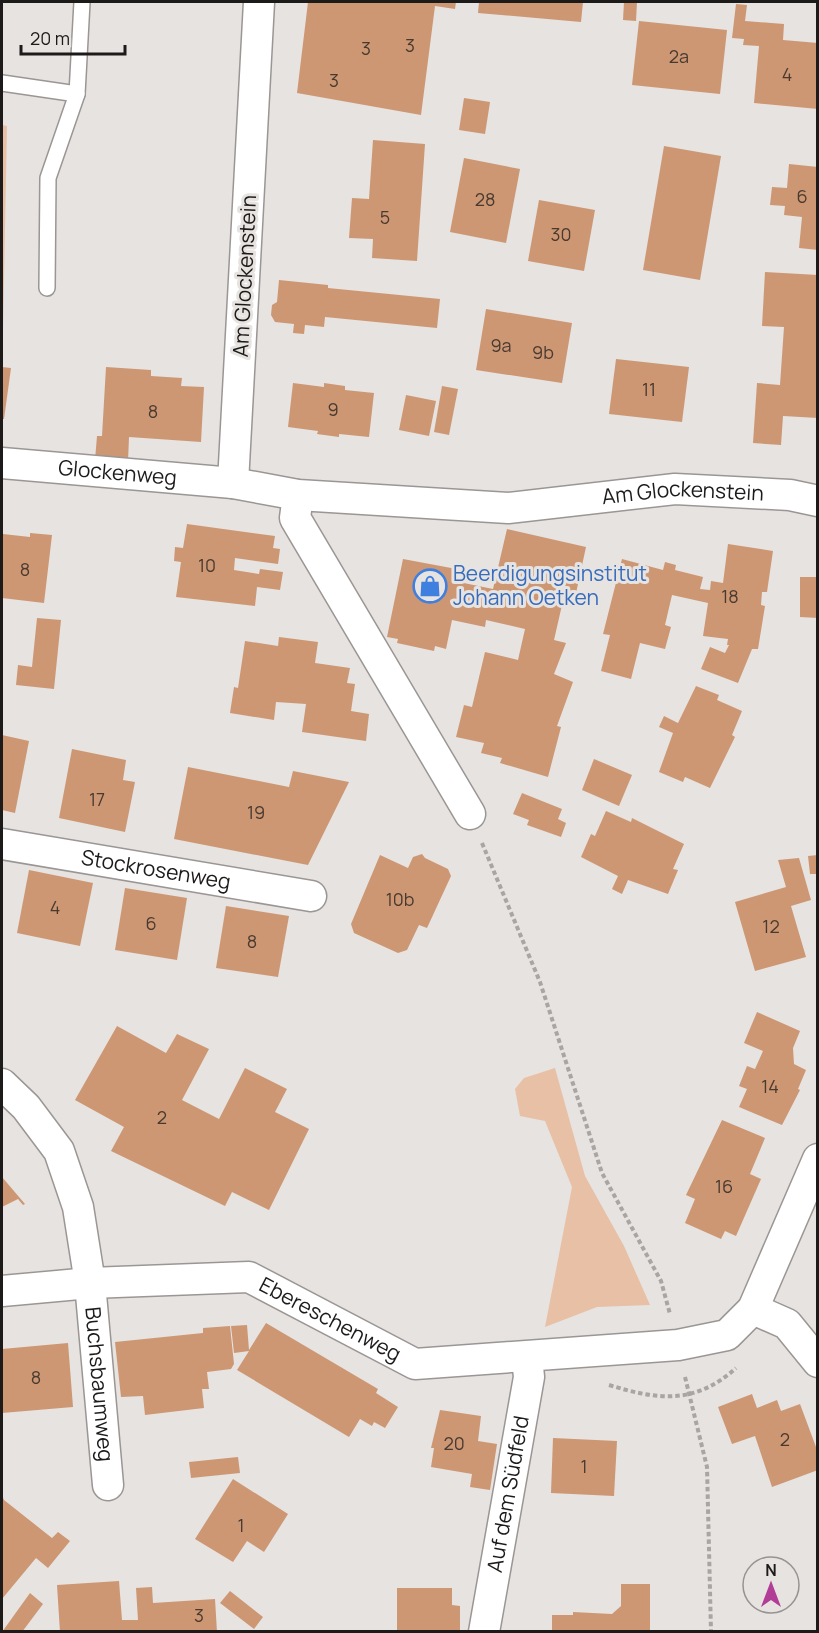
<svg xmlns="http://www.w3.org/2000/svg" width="819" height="1633" viewBox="0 0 819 1633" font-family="Manrope,sans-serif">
<rect width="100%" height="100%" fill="#e7e3e0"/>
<g fill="#e8c0a6">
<polygon points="2,125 7,126 3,331 2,330"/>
<polygon points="555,1068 585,1176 624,1246 650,1305 597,1307 545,1327 572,1187 545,1121 520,1116 515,1089 524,1078"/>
</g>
<g fill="#cd9773">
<polygon points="308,2 456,2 455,9 435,6 421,115 297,93"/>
<polygon points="479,2 583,2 581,22 478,13"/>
<polygon points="624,2 637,2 636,21 623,20"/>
<polygon points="736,4 747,5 745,21 784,24 783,40 818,43 818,109 754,103 759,46 743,45 744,39 732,38"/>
<polygon points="639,21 727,30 720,94 632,85"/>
<polygon points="464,98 490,102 485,134 459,130"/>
<polygon points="373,140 425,144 417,261 372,258 373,239 349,238 352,198 369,199"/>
<polygon points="664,146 721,156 700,280 643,270"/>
<polygon points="464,158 520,169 506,243 450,232"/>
<polygon points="789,164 818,167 818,250 799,248 802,217 784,215 785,206 770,205 772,187 787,188"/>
<polygon points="539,200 595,210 584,271 528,261"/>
<polygon points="765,272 818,275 818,418 783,416 781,445 753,443 757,383 780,385 784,327 762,326"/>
<polygon points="279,280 328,285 328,288 440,299 437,328 325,317 324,327 305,325 304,334 293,333 294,324 275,322 271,315 272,305 277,302"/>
<polygon points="486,309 572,323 562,383 476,370"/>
<polygon points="616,359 689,367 682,422 609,414"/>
<polygon points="2,367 11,368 4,419 2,419"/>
<polygon points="106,367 151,370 151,376 182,378 181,386 204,387 201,442 129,437 128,462 95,460 97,436 102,436"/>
<polygon points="293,383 324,387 324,383 345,386 345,390 374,393 369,437 339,434 339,437 317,434 318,431 288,427"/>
<polygon points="442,386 458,389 449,435 434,432"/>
<polygon points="406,395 436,401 429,436 399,430"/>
<polygon points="187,524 275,536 273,548 280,549 278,564 235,558 234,570 259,574 260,569 283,572 280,590 257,587 255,606 176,597 181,562 174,561 175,547 183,548"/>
<polygon points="507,529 586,547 573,607 562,605 554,640 566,643 554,674 573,682 557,726 561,727 548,777 500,763 502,758 481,753 484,743 456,737 464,705 472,707 485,652 518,660 525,629 486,620 485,627 452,620 446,649 435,646 434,651 397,643 398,639 387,637 403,559 462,570 459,582 493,589"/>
<polygon points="30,533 52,535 44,603 2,598 3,534 30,537"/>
<polygon points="728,544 773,551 767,592 762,592 761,605 765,606 758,649 752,649 738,683 701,669 710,647 725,653 729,645 727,645 728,639 703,636 708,603 672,595 665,625 671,627 665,649 640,643 631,679 601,671 610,635 603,634 622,559 663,570 665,562 676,565 675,570 703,577 700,589 710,590 711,581 723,583"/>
<polygon points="800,577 818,577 818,618 800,617"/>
<polygon points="37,618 61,620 54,689 16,685 18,665 32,667"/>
<polygon points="279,637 318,642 315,663 350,668 347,683 355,684 351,711 369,714 366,741 302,732 306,704 276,702 274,720 230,713 234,687 238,688 245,641 278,646"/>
<polygon points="696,686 719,695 717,700 742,711 732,735 735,737 710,788 685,777 683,782 659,772 673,733 659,727 664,716 678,723"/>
<polygon points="2,735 29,741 15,813 2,810"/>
<polygon points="72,749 126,760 123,780 135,782 125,832 59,818"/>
<polygon points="594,759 632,775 619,806 582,790"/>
<polygon points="188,767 289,787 293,771 349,782 308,865 174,839"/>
<polygon points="522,793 562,809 558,819 566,823 561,837 527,825 529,820 513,814"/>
<polygon points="606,811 631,822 632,818 684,844 673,869 678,870 668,894 628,880 622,894 612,889 618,876 581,857 591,834 595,836"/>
<polygon points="422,854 425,858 448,869 451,876 427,928 419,925 407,950 398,953 354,933 351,924 380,855 408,868 413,857"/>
<polygon points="818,855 818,874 810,874 808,856"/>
<polygon points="799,858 811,900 791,906 806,957 755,971 735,902 786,887 778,860"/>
<polygon points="29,870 93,883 80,946 17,933"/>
<polygon points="125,888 187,898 177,960 115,950"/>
<polygon points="226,906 289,916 278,977 216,968"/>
<polygon points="757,1012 800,1031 793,1048 794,1064 806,1070 798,1089 800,1090 782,1125 739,1107 747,1089 739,1086 747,1066 755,1069 763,1051 744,1043"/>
<polygon points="117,1026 166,1053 177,1034 209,1049 182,1100 219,1119 245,1068 287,1089 275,1112 309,1129 269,1210 232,1192 225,1206 111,1151 124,1127 75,1100"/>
<polygon points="722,1120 765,1138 750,1174 761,1179 736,1236 725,1231 721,1239 685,1223 695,1199 686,1195"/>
<polygon points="2,1177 25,1204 23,1205 18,1199 2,1207"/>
<polygon points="266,1323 378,1389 376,1393 398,1407 385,1428 374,1422 372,1426 360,1419 349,1437 237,1370 249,1351 234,1353 231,1326 247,1325 249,1350"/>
<polygon points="230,1326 234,1364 231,1369 207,1372 209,1389 202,1389 204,1408 145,1415 143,1396 121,1397 115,1342 203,1333 203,1328"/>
<polygon points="68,1343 73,1407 2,1413 2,1349"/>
<polygon points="752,1394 757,1408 777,1400 781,1411 800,1404 816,1447 818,1470 772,1487 755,1436 732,1444 718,1407"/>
<polygon points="440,1410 481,1416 478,1441 497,1444 490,1490 470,1487 472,1474 431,1467 434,1448 431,1448"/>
<polygon points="553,1438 617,1441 614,1496 551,1493"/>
<polygon points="238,1457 240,1473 191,1478 189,1462"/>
<polygon points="233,1479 288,1514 264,1552 247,1541 233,1562 195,1539"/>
<polygon points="2,1495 4,1500 52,1538 58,1532 70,1541 48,1568 36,1558 2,1599"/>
<polygon points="119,1581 122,1620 138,1620 136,1588 152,1587 153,1603 215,1599 217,1632 60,1632 57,1585"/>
<polygon points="621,1584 650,1584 650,1631 552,1632 552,1615 573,1615 573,1612 612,1614 621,1606"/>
<polygon points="397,1588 452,1588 452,1605 460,1606 460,1632 397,1632"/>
<polygon points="230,1591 263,1617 254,1629 220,1603"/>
<polygon points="30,1593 43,1604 22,1632 2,1632"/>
</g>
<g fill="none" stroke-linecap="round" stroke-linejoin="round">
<g stroke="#9b9694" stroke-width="18">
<g id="service">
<polyline points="2,83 77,94"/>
<polyline points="47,288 48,178 77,94 82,2"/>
</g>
</g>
<g stroke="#9b9694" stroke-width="33">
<g id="minor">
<path id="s1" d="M259,2L233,483L298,495L508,508L675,489L790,495L818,501"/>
<path id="s2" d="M2,463L233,483"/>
<polyline points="298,495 295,518 470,814"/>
<path id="s3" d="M2,844L311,896"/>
<path id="s4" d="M2,1084L26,1107L59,1151L78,1207L90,1283L108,1485"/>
<path id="s5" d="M2,1291L90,1283L249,1277L415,1364L678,1345L727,1335L753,1309L818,1159"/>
<polyline points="753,1309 787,1324 818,1362"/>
<path id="s6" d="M484,1632L529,1377L527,1357"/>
</g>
</g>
<g stroke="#a9a5a3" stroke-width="4" stroke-dasharray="4.5 3" stroke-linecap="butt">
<polyline points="482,843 540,982 602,1173 661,1281 670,1314"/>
<polyline points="685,1377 707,1467 711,1632"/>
<path d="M609,1385C658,1400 695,1405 736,1368"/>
</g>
<use href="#service" stroke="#fff" stroke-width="15"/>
<use href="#minor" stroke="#fff" stroke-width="30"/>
</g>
<defs>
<g id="shop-ring" transform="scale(1.725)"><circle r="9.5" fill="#e7e3e0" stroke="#3f7fe0" stroke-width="1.5"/><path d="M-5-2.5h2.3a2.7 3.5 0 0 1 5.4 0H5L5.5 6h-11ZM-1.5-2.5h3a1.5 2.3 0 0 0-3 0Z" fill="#3f7fe0"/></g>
</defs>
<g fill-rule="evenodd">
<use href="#shop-ring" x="430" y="586"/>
</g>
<g text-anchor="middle" stroke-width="6" stroke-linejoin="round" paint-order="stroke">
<g font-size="18" fill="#493a30">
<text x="410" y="52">3</text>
<text x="366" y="55">3</text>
<text x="679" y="63">2a</text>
<text x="787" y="81">4</text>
<text x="334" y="87">3</text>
<text x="802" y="203">6</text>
<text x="485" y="206">28</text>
<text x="385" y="224">5</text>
<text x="561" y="241">30</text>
<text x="501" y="352">9a</text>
<text x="543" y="359">9b</text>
<text x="649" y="396">11</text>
<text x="333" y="416">9</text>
<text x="153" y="418">8</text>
<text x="207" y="572">10</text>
<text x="25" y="576">8</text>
<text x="730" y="603">18</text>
<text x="97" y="806">17</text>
<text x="256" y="819">19</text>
<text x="400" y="906">10b</text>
<text x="55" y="914">4</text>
<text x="151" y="930">6</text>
<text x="771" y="933">12</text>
<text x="252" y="948">8</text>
<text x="770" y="1093">14</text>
<text x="162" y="1124">2</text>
<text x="724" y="1193">16</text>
<text x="36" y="1384">8</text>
<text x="785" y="1446">2</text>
<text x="454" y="1450">20</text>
<text x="584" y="1473">1</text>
<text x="241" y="1532">1</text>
<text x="199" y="1622">3</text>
</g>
<g font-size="21" fill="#1d1b1a" stroke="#e7e3e0">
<text transform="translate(245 276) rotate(-87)" y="7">Am Glockenstein</text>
<text dy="7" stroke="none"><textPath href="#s2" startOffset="116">Glockenweg</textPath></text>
<text dy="7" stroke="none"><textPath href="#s1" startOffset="934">Am Glockenstein</textPath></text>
<text dy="7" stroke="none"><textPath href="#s3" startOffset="156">Stockrosenweg</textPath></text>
<text dy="7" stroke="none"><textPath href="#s5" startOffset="339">Ebereschenweg</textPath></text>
<text dy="7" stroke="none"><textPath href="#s4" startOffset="326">Buchsbaumweg</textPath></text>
<text dy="7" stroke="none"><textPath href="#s6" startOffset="140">Auf dem Südfeld</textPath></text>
</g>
<g font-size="21" fill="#366cbe" stroke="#e7e3e0" text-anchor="start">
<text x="453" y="581">Beerdigungsinstitut<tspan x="453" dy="24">Johann Oetken</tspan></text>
</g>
</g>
<rect width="819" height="1633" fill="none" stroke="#1d1b1a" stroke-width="6"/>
<g transform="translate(771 1585)"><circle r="28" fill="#e7e3e0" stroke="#969391" stroke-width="1.5"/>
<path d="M0-4.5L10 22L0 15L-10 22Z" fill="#b13d96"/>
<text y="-9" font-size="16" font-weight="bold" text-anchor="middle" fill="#1d1b1a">N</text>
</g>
<path d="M21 45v9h104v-9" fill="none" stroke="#1d1b1a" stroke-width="3"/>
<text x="30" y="45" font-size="18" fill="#1d1b1a" stroke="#e7e3e0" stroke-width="4.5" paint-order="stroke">20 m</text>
</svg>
